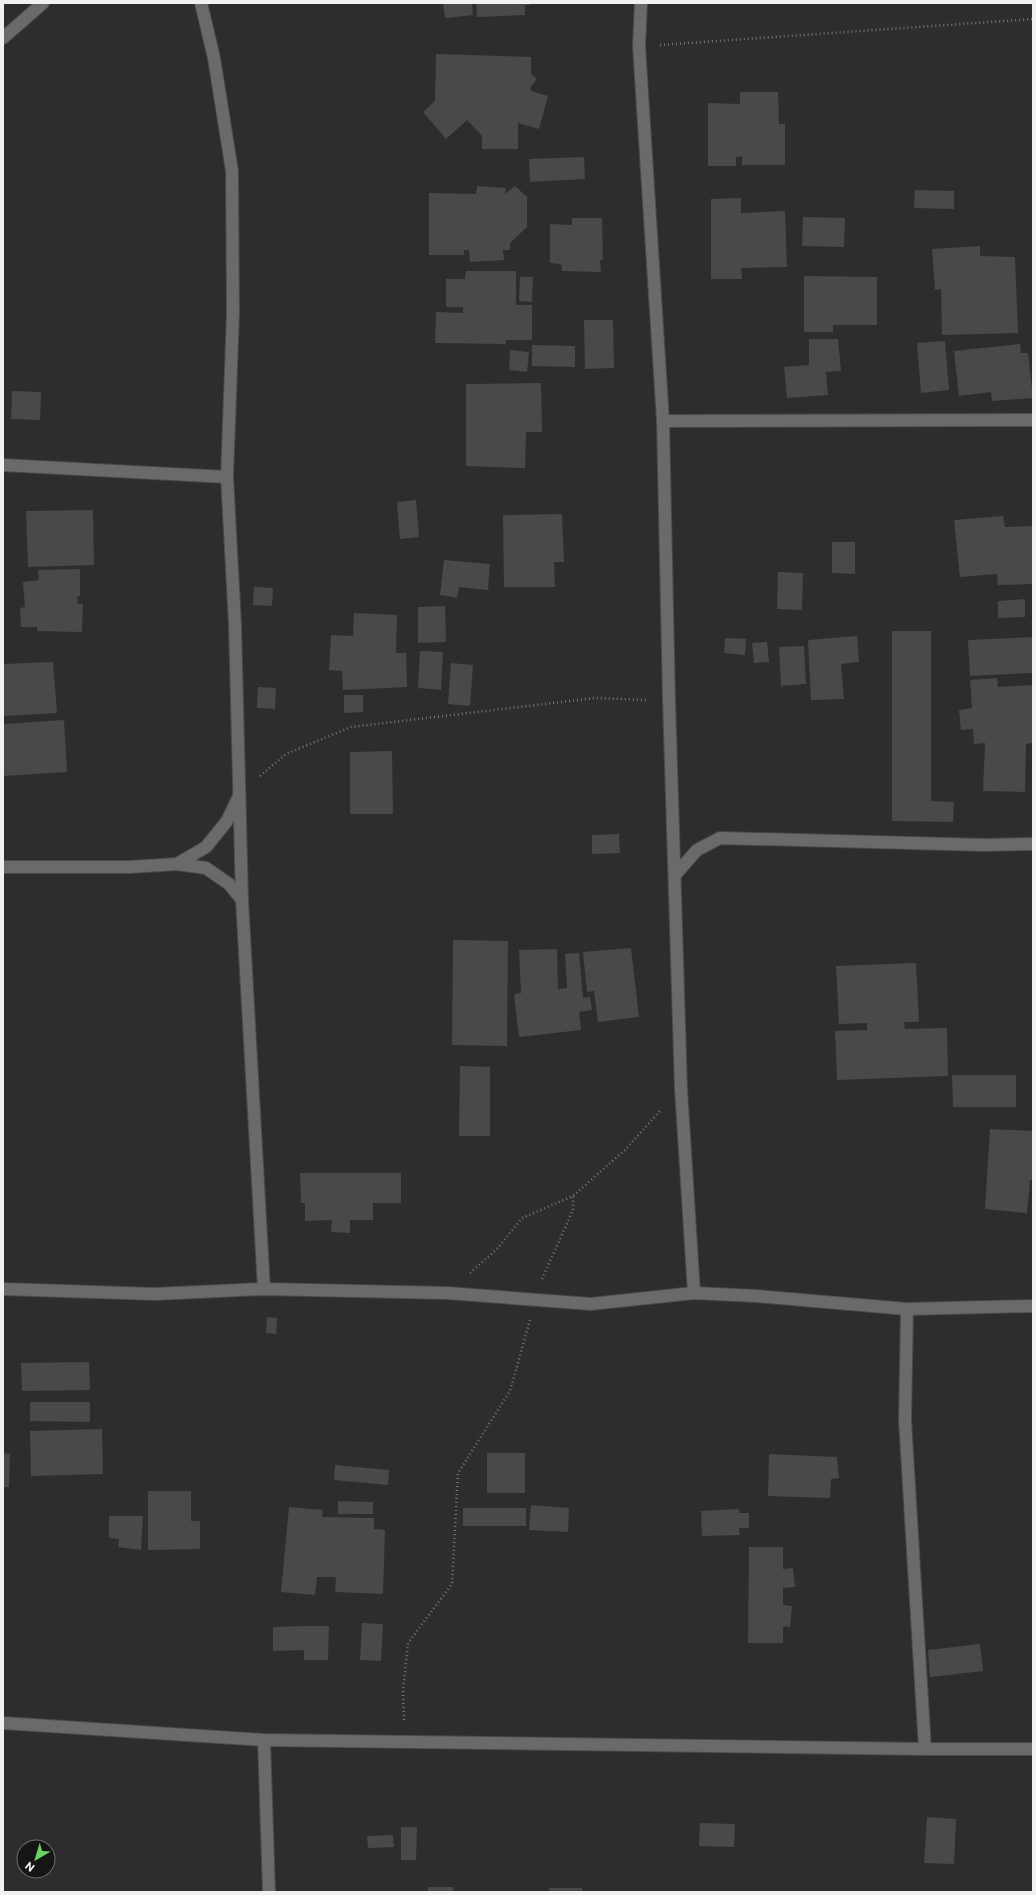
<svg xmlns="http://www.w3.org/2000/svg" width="1036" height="1895" viewBox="0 0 1036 1895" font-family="Commissioner,sans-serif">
<rect width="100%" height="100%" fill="#2e2c2f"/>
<g fill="#484a47">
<polygon points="443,3 472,3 473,15 445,18"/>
<polygon points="476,3 529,3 530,5 525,5 525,15 477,17"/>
<polygon points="436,54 531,57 531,74 537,79 530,88 531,91 548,96 539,129 518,123 518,149 482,149 482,136 467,120 446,139 423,112 435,101"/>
<polygon points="740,92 778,92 779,124 785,124 785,165 742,165 742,156 736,157 736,166 708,166 708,103 740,104"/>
<polygon points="584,157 585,179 530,182 529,159"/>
<polygon points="477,186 506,188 505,194 515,186 527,197 527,227 510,243 510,250 503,250 504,260 470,262 469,250 464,250 464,255 429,255 429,193 476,194"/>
<polygon points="915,190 954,191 954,209 914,208"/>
<polygon points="741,198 741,213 785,211 787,267 741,268 742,279 711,279 711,199"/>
<polygon points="803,217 845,218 844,247 802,246"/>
<polygon points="572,218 602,218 603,260 600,260 601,272 562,271 561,264 550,263 550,224 572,225"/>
<polygon points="980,246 980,256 1015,257 1018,333 942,335 941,289 935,290 932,249"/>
<polygon points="466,271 516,271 516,305 532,305 532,340 506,340 506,344 435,343 436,312 463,313 463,307 446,307 446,279 465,279"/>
<polygon points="804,276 877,277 877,325 833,325 833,332 804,332"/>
<polygon points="520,277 533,277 532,302 519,301"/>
<polygon points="584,320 613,320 614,368 585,369"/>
<polygon points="809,339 838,339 841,371 826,372 828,395 787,398 784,367 809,365"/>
<polygon points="945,341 949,390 921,393 917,343"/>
<polygon points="1020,344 1021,353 1028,353 1033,398 992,401 991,392 959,396 954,351"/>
<polygon points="532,345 575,346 575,367 532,366"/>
<polygon points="510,350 529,352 527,372 509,370"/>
<polygon points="541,383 542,432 526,432 525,468 466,466 466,384"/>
<polygon points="12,391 41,392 40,420 11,419"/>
<polygon points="416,500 419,537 400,539 397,502"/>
<polygon points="93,510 94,565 28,567 26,511"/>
<polygon points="562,514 564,562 554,562 555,587 504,587 503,515"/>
<polygon points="1003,516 1005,527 1033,526 1033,584 998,585 997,574 960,577 954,520"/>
<polygon points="832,542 855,542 855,574 832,573"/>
<polygon points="444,560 490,564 488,590 459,587 457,598 440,595"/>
<polygon points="80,569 80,596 77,597 78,604 83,604 82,632 37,631 37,627 21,627 20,608 25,607 23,582 39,580 38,570"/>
<polygon points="778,572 803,573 802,610 777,609"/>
<polygon points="254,587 273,588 272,606 253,605"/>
<polygon points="1025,599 1025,617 998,618 998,601"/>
<polygon points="445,606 446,642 418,643 418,607"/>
<polygon points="354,613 397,615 396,653 406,653 407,687 343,690 342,671 329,670 331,635 353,636"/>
<polygon points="892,631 931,631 931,801 954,802 953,822 892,821"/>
<polygon points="857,636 859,662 841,664 844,699 811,700 808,640"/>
<polygon points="1033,637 1033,673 970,676 968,640"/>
<polygon points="725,638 746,639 745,655 724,653"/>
<polygon points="767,642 769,662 754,663 752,643"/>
<polygon points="804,646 806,684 781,686 779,647"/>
<polygon points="420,651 443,652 441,690 418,688"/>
<polygon points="53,662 57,713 3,716 3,664"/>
<polygon points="451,663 473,665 470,706 448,704"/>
<polygon points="997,678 998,687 1033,685 1033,743 1026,744 1025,792 983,791 985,743 974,744 973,729 961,730 959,710 972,708 970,680"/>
<polygon points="258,687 276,688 275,709 257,708"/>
<polygon points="344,695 363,695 363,712 344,713"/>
<polygon points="64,720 67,772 3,776 3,724"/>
<polygon points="392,751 393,814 350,814 350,752"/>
<polygon points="619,834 620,853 592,854 592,835"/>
<polygon points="453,940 508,941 507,1046 452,1045"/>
<polygon points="631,948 639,1017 598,1022 594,991 587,992 583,952"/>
<polygon points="557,949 558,989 567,988 565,954 579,953 583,998 590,997 592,1010 579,1012 581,1030 519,1037 514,994 521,993 519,950"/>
<polygon points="916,963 919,1022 904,1022 905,1029 947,1028 948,1076 837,1080 835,1031 867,1030 867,1023 839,1024 836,966"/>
<polygon points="460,1066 490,1067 490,1136 459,1136"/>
<polygon points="952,1075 1016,1075 1016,1107 953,1107"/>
<polygon points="990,1129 1033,1131 1033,1180 1030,1180 1027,1213 985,1209"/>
<polygon points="300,1173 401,1173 401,1203 373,1203 373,1220 350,1220 350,1233 331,1232 332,1220 305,1221 305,1203 301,1203"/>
<polygon points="267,1317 277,1318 276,1334 266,1333"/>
<polygon points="89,1362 90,1390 22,1391 21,1363"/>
<polygon points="30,1402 90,1402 90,1422 30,1421"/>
<polygon points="102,1429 103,1474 31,1476 30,1431"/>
<polygon points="3,1453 10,1454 9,1487 3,1487"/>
<rect x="487" y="1453" width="38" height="40"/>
<polygon points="769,1454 837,1457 839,1478 831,1479 830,1498 768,1496"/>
<polygon points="335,1465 389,1470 388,1485 334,1480"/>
<polygon points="148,1491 191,1491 191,1521 200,1521 200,1549 148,1550"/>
<polygon points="338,1501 373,1502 373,1514 338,1514"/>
<polygon points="531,1505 569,1508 568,1532 529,1530"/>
<polygon points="289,1507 323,1510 322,1517 374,1518 374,1529 385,1530 383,1594 335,1592 336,1577 317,1577 315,1595 281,1592"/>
<rect x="463" y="1508" width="63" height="18"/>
<polygon points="739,1509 739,1513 749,1513 749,1528 739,1528 740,1535 702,1536 701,1511"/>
<polygon points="109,1516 143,1516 141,1550 118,1547 119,1539 109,1538"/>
<polygon points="749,1547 783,1547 783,1569 793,1568 795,1587 783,1588 783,1605 792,1606 790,1627 783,1626 783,1643 748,1643"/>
<polygon points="362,1623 383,1624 381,1661 360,1660"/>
<polygon points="304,1626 329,1626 328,1660 304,1660 304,1650 273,1651 273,1627"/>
<polygon points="980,1644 983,1671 930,1677 928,1650"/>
<polygon points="927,1817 956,1819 954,1864 924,1863"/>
<polygon points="700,1823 735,1824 734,1847 699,1846"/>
<polygon points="401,1827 417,1827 416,1860 401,1860"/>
<polygon points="393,1835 394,1847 368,1848 367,1836"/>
<rect x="428" y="1887" width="25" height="5"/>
<polygon points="549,1888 582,1888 582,1892 550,1892"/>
</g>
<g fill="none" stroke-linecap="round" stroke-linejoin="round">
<g stroke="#4b494c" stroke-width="14">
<g id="minor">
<polyline points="201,3 214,58 232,171 233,313 227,477 235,624 242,900 264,1289"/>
<polyline points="641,3 639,46 663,421 669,700 681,1089 694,1293"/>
<polyline points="3,38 43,3"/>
<polyline points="663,421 1033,420"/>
<polyline points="3,465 227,477"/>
<polyline points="177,864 206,847 227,821 239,796"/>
<polyline points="3,867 130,867 177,864 206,868 229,884 242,900"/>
<polyline points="675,875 697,850 720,838 984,845 1033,844"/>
<polyline points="3,1289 155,1294 264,1289 447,1293 591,1304 694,1293 757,1296 907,1309 1033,1306"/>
<polyline points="907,1309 905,1420 925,1749"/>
<polyline points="3,1723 264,1740 925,1749 1033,1749"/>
<polyline points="264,1740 269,1892"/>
</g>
</g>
<g stroke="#777578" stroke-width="2.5" stroke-dasharray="1 3" stroke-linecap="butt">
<polyline points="660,45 1033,19"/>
<polyline points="260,776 286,754 351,727 595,698 648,700"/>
<polyline points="470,1273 498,1248 522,1218 573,1196 625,1150 660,1111"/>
<polyline points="542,1279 573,1210 573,1196"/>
<polyline points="404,1720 403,1691 408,1643 452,1584 458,1473 510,1391 530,1320"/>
</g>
<use href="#minor" stroke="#6b696c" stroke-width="12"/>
</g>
<rect width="1036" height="1895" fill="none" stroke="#f1f0f2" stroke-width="8"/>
<g transform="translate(36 1859) rotate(218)"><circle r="19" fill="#161516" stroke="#6e6d6e"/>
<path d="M0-3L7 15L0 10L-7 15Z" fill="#6cd362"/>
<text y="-6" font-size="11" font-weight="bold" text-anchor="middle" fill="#f1f0f2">N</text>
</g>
</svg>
